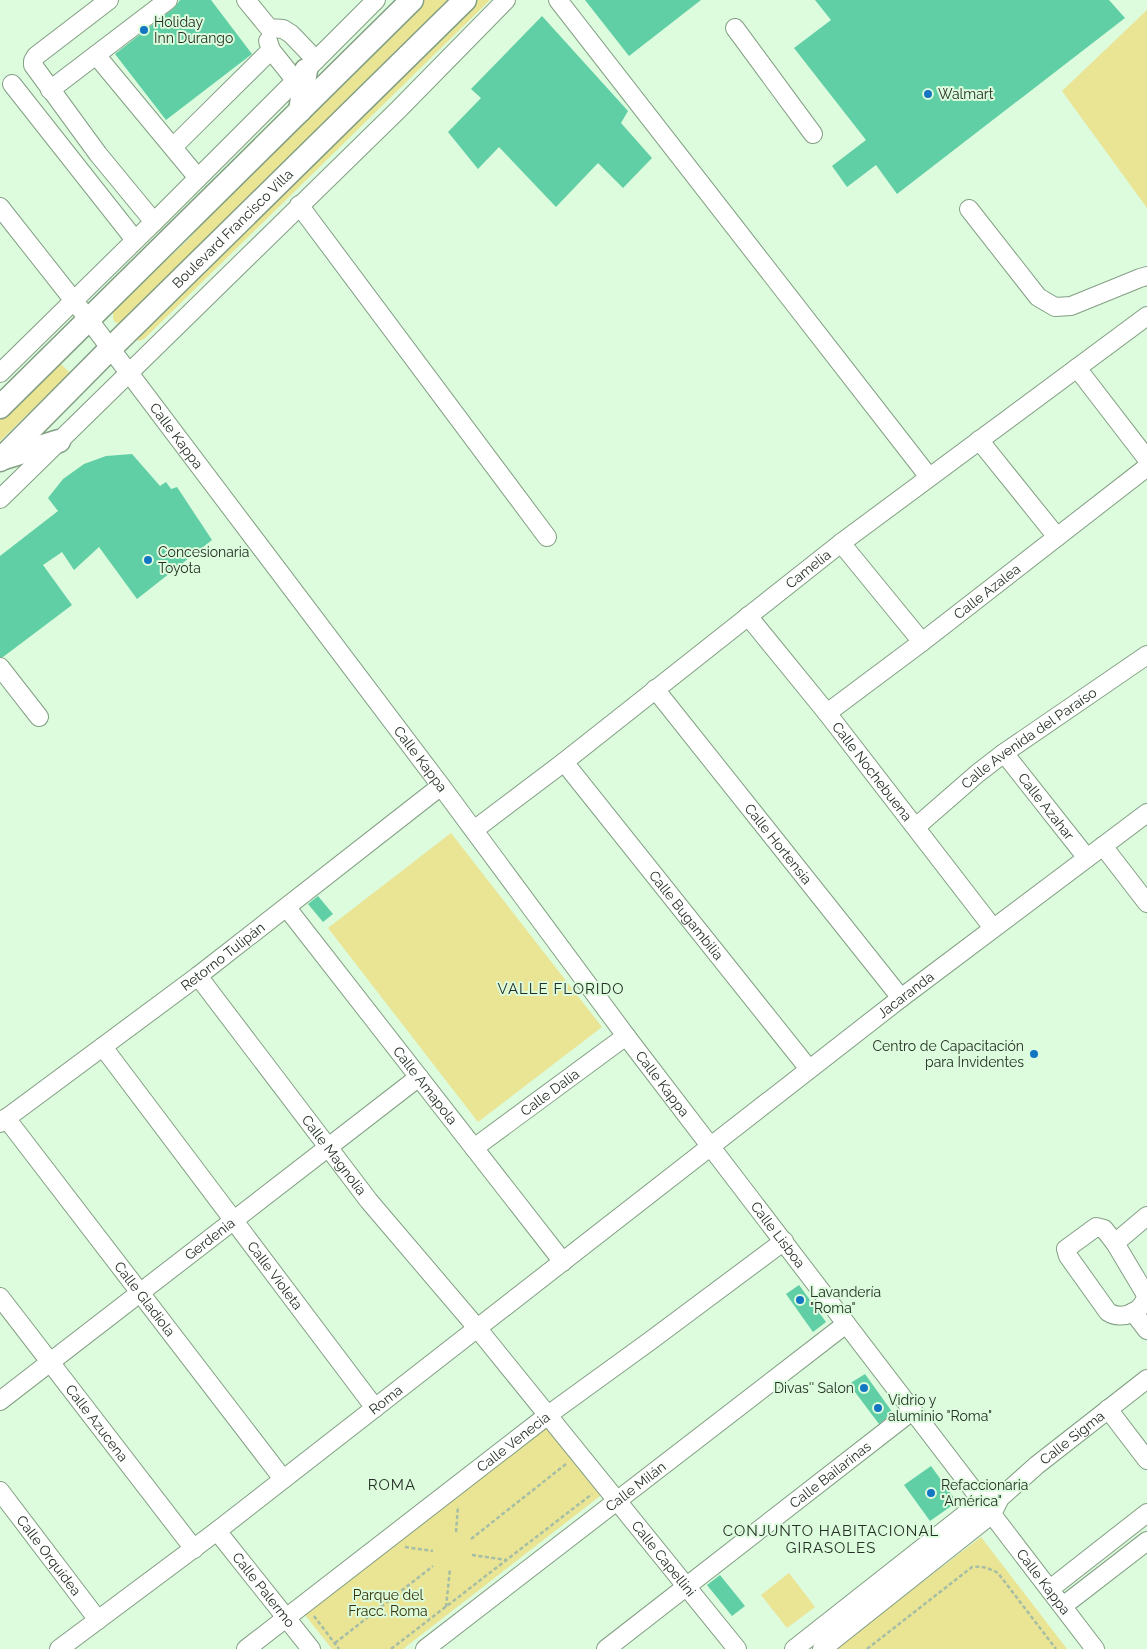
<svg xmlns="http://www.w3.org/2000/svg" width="1147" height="1649" viewBox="0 0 1147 1649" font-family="Raleway,sans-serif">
<rect width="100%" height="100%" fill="#ddfbdd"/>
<g fill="#eae495">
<polygon points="418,0 451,0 125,322 116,323 113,319 113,310 187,241 262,153"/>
<polygon points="473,0 490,0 144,339 139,341 135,339"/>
<polygon points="1147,10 1147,208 1062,91"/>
<polygon points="58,361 70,373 0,441 0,417"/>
<polygon points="451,833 602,1027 478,1122 328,928"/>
<polygon points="548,1421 604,1493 403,1649 332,1649 301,1610"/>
<polygon points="981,1537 1067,1649 835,1649"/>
<polygon points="789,1573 815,1607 787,1628 761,1595"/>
</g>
<g fill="#60cfa6">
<polygon points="180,0 211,0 252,54 166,120 115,54 174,8"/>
<polygon points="585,0 701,0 629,56"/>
<polygon points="815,0 1109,0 1125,18 897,194 876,165 847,187 832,166 866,140 794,48 831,20"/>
<polygon points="542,16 628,111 621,123 652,158 623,188 598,163 556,207 499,147 478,169 448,132 481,98 471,89"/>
<polygon points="132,454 160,486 166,482 171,489 177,487 212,540 137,599 99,547 74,570 62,552 43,565 72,605 3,657 0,657 0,556 58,511 48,498 63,479 84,464 106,456"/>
<polygon points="318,896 333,914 323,922 308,904"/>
<polygon points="799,1285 826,1322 813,1332 786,1294"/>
<polygon points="865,1374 893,1413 879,1424 849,1384"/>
<polygon points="931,1466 957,1502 930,1521 904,1485"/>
<polygon points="720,1575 745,1606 732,1616 707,1585"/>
</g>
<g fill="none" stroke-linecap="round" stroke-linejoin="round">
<g stroke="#839f84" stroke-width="20">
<g id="minor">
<polyline points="109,0 36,56 33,61 33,65 98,154 154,222"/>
<polyline points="246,0 269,28 283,29 291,34 316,60"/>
<polyline points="558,0 929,477"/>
<polyline points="735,28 813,134"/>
<polyline points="268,41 271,50 295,80"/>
<polyline points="96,55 198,178"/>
<polyline points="12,84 135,240"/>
<polyline points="50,90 168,0"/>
<polyline points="173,147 271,50"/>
<polyline points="299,205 547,537"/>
<path id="s1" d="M0,207L89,320L441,786L626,1036L1095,1649"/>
<polyline points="969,209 1038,297 1055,307 1071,306 1140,278 1147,276"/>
<polyline points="1077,368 1147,459"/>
<polyline points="0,373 161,215 376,0"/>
<polyline points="979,440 1057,537"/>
<polyline points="0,499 399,109 506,0"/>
<polyline points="841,543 922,642"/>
<path id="s2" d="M748,616L827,713L993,928"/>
<polyline points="0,667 39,717"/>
<path id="s3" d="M655,689L901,998"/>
<path id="s4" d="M827,713L922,642L1147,467"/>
<path id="s5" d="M1004,753L1087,858"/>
<path id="s6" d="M564,762L809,1069"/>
<path id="s7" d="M916,827L978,773L1004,753L1147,655"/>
<path id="s8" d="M474,830L564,762L841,543L1147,316"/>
<polyline points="1103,846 1147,903"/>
<path id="s9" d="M287,908L563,1262"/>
<path id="s10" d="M198,976L369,1201L478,1329L737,1649"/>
<path id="s11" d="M103,1047L375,1408"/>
<path id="s12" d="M6,1118L283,1479"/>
<path id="s13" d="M0,1123L198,976L441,786"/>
<path id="s14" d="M474,1148L626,1036"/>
<path d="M1096,1227L1104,1229L1115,1243L1146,1295C1144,1312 1122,1321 1108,1312L1068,1256L1066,1249Z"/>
<polyline points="1115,1243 1147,1216"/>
<path id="s15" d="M0,1297L194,1549"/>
<polyline points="1133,1312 1147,1330"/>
<path id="s16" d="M0,1401L419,1077"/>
<polyline points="1108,1409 1147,1460"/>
<path id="s17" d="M0,1491L98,1620"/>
<path id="s18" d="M217,1531L311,1649"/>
<polyline points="1050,1589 1147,1513"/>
<polyline points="1063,1606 1147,1541"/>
<path id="s19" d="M59,1649L217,1531L901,998L1147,813"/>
<path id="s20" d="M246,1649L548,1415L650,1341L784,1241"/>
<path id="s21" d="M425,1649L846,1324"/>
<path id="s22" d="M606,1649L912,1411"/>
<polyline points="794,1649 982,1501 992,1500"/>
<path id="s23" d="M822,1649L992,1514L1000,1498L1037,1465L1147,1379"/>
</g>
</g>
<g stroke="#839f84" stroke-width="25">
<g id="major">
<polyline points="300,111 306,70"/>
<polyline points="0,407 412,0"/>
<polyline points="4,458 59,441"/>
<path id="s24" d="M0,460L110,349L465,0"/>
</g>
</g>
<g stroke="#a5bea5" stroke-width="2.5" stroke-dasharray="4 2.5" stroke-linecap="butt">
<polyline points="456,1532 458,1506"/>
<polyline points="471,1539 566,1464"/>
<polyline points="405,1547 433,1551"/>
<polyline points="472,1555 507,1560"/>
<polyline points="446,1607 450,1569"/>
<polyline points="314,1616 339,1649"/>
<polyline points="335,1643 433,1566"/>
<polyline points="391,1649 592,1494"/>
<path d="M867,1649L972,1567C982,1566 989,1568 998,1573L1056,1649"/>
</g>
<use href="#minor" stroke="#fff" stroke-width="18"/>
<use href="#major" stroke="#fff" stroke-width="22"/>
</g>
<g fill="#1376c2" stroke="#ddfbdd" stroke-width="2">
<circle cx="144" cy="30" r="5"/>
<circle cx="928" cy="94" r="5"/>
<circle cx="148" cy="560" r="5"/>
<circle cx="1034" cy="1054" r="5"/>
<circle cx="800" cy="1300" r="5"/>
<circle cx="864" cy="1388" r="5"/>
<circle cx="878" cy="1408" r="5"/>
<circle cx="931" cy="1493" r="5"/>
</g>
<g text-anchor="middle" stroke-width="4" stroke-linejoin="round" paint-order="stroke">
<g font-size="14" fill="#243025" stroke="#ddfbdd" text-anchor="start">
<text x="154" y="27">Holiday<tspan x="154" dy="16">Inn Durango</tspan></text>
<text x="938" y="99">Walmart</text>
<text x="158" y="557">Concesionaria<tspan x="158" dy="16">Toyota</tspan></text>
<text x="1024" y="1051" text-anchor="end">Centro de Capacitación<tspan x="1024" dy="16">para Invidentes</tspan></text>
<text x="810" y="1297">Lavandería<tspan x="810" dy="16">"Roma"</tspan></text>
<text x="854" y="1393" text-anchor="end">Divas'' Salon</text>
<text x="888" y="1405">Vidrio y<tspan x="888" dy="16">aluminio "Roma"</tspan></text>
<text x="941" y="1490">Refaccionaria<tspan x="941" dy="16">"América"</tspan></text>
</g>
<g font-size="14" fill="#243025" stroke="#ddfbdd">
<text dy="5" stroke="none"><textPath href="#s24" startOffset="328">Boulevard Francisco Villa</textPath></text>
<text dy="5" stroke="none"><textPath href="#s1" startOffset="289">Calle Kappa</textPath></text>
<text dy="5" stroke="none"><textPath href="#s8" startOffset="424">Camelia</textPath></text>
<text dy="5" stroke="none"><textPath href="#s4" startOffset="201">Calle Azalea</textPath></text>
<text dy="5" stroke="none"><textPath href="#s7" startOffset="144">Calle Avenida del Paraíso</textPath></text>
<text dy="5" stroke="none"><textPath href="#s1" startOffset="694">Calle Kappa</textPath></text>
<text dy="5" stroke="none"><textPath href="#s2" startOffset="199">Calle Nochebuena</textPath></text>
<text dy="5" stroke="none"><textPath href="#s5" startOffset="68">Calle Azahar</textPath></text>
<text dy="5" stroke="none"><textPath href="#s3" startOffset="198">Calle Hortensia</textPath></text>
<text dy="5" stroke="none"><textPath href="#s6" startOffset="196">Calle Bugambilia</textPath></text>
<text dy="5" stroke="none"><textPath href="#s13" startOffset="278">Retorno Tulipán</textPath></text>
<text dy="5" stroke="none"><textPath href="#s19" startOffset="1070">Jacaranda</textPath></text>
<text dy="5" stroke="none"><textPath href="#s1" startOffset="1099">Calle Kappa</textPath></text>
<text dy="5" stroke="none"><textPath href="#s9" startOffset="225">Calle Amapola</textPath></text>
<text dy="5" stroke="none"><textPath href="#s14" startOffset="94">Calle Dalia</textPath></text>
<text dy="5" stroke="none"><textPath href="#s10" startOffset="225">Calle Magnolia</textPath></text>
<text dy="5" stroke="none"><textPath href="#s1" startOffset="1289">Calle Lisboa</textPath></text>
<text dy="5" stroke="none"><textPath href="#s16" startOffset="265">Gerdenia</textPath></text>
<text dy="5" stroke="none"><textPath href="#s11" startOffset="286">Calle Violeta</textPath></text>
<text dy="5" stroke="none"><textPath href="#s12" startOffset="228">Calle Gladiola</textPath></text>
<text dy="5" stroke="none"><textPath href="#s19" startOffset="411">Roma</textPath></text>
<text dy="5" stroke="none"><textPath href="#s15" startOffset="159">Calle Azucena</textPath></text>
<text dy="5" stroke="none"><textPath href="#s23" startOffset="329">Calle Sigma</textPath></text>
<text dy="5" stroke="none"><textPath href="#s20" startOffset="338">Calle Venecia</textPath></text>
<text dy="5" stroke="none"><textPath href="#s22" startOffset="284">Calle Bailarinas</textPath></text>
<text dy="5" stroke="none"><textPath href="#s21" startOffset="266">Calle Milán</textPath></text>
<text dy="5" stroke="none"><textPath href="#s17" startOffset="81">Calle Orquídea</textPath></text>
<text dy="5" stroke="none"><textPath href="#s10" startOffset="746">Calle Capellini</textPath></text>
<text dy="5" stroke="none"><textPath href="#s1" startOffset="1726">Calle Kappa</textPath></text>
<text dy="5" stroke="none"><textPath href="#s18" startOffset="75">Calle Palermo</textPath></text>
</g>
<g font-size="14" fill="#363308" stroke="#ddfbdd">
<text x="388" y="1600">Parque del<tspan x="388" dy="16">Fracc. Roma</tspan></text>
</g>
<g font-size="15" letter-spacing="1" fill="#243025" stroke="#ddfbdd">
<text x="561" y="994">VALLE FLORIDO</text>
<text x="392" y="1490">ROMA</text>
<text x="831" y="1536">CONJUNTO HABITACIONAL<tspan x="831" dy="17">GIRASOLES</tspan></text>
</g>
</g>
</svg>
